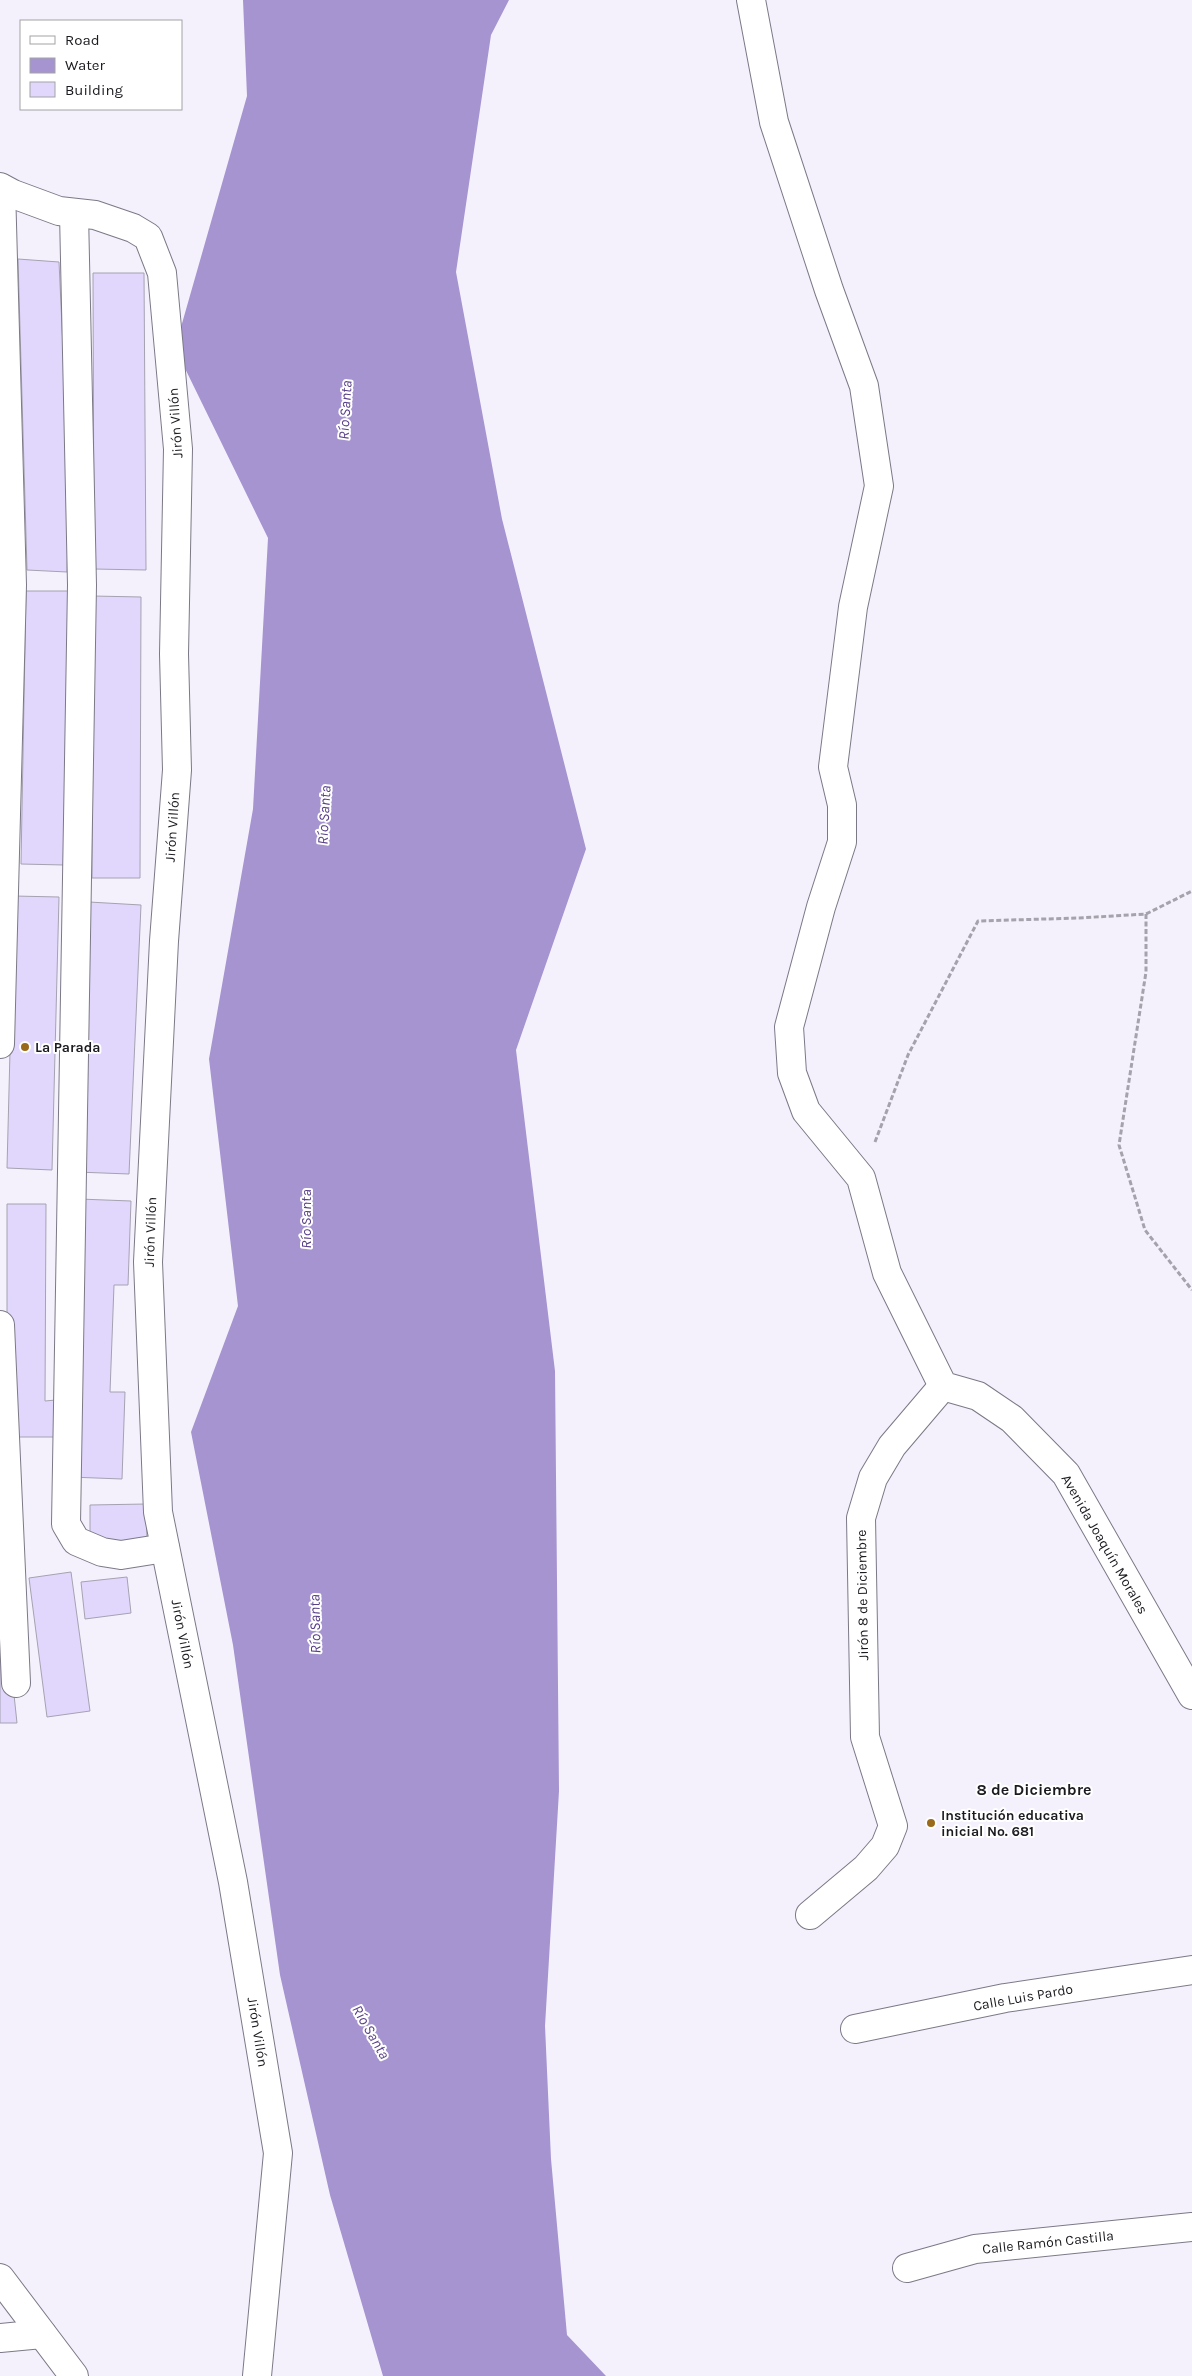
<svg xmlns="http://www.w3.org/2000/svg" width="1192" height="2376" viewBox="0 0 1192 2376" font-family="Karla,sans-serif">
<rect width="100%" height="100%" fill="#f4f1fd"/>
<polygon fill="#a594d0" points="243,0 509,0 491,35 456,272 502,519 586,849 516,1050 555,1371 559,1791 545,2026 551,2159 567,2335 606,2376 383,2376 330,2195 280,1975 233,1645 191,1432 238,1306 209,1059 253,809 268,538 175,348 247,96"/>
<g fill="#e1d7fd" stroke="#a6a2b0">
<polygon points="18,259 59,262 64,370 71,440 67,572 27,570"/>
<polygon points="93,273 144,273 146,570 94,569"/>
<polygon points="26,591 69,591 64,865 21,864"/>
<polygon points="93,596 141,597 140,878 92,878"/>
<polygon points="14,896 59,897 52,1170 7,1168"/>
<polygon points="89,902 141,905 129,1174 77,1172"/>
<polygon points="79,1199 131,1201 128,1285 114,1285 110,1392 125,1392 122,1479 70,1477"/>
<polygon points="7,1204 46,1204 45,1401 56,1400 56,1437 7,1437"/>
<polygon points="146,1504 147,1541 101,1542 90,1536 90,1505"/>
<polygon points="0,1563 17,1723 0,1723"/>
<polygon points="71,1572 90,1711 47,1717 29,1578"/>
<polygon points="127,1577 131,1613 85,1619 81,1582"/>
</g>
<g fill="none" stroke-linecap="round" stroke-linejoin="round">
<g stroke="#7c7986" stroke-width="30">
<g id="minor">
<polyline points="0,187 13,194 59,211 95,215 133,228 148,237 162,273 178,449 174,654 177,770 164,941 148,1262 158,1512 233,1882 278,2153 257,2376"/>
<polyline points="74,213 82,585 66,1524 76,1541 102,1552 121,1555 165,1548"/>
<polyline points="0,1044 12,585 1,188"/>
<polyline points="0,1325 16,1683"/>
<polyline points="810,1915 866,1868 885,1846 893,1826 865,1737 861,1518 873,1478 892,1446 943,1386"/>
<polyline points="855,2029 1005,1998 1192,1970"/>
<polyline points="907,2268 975,2249 1192,2227"/>
<polyline points="0,2278 74,2376"/>
<polyline points="0,2338 42,2334"/>
</g>
</g>
<g stroke="#7c7986" stroke-width="30">
<polyline id="major" points="751,0 774,122 829,290 864,386 879,486 853,607 833,767 842,805 842,842 821,907 789,1027 792,1073 806,1111 861,1178 887,1273 943,1386 978,1396 1012,1419 1066,1474 1192,1695"/>
</g>
<g stroke="#a5a2ac" stroke-width="3" stroke-dasharray="5 2.5" stroke-linecap="butt">
<polyline points="1146,914 1146,972 1119,1145 1145,1230 1192,1290"/>
<polyline points="875,1142 908,1055 978,921 1079,918 1146,914 1192,891"/>
</g>
<use href="#minor" stroke="#fff" stroke-width="28"/>
<use href="#major" stroke="#fff" stroke-width="28"/>
</g>
<g fill="#996a1a" stroke="#fff" stroke-width="2">
<circle cx="25" cy="1047" r="5"/>
<circle cx="931" cy="1823" r="5"/>
</g>
<g text-anchor="middle" stroke-width="4" stroke-linejoin="round" paint-order="stroke">
<g font-size="14" fill="#1b1a1f" stroke="#fff">
<text transform="translate(175 423) rotate(-94)" y="5">Jirón Villón</text>
<text transform="translate(172 827) rotate(-86)" y="5">Jirón Villón</text>
<text transform="translate(150 1232) rotate(-88)" y="5">Jirón Villón</text>
<text transform="translate(1105 1544) rotate(60)" y="5">Avenida Joaquín Morales</text>
<text transform="translate(862 1595) rotate(-91)" y="5">Jirón 8 de Diciembre</text>
<text transform="translate(183 1634) rotate(79)" y="5">Jirón Villón</text>
<text transform="translate(1023 1997) rotate(-10)" y="5">Calle Luis Pardo</text>
<text transform="translate(258 2032) rotate(81)" y="5">Jirón Villón</text>
<text transform="translate(1048 2242) rotate(-6)" y="5">Calle Ramón Castilla</text>
</g>
<g font-size="14" font-weight="bold" fill="#1b1a1f" stroke="#fff" text-anchor="start">
<text x="35" y="1052">La Parada</text>
<text x="941" y="1820">Institución educativa<tspan x="941" dy="16">inicial No. 681</tspan></text>
</g>
<g font-size="15" font-style="italic" fill="#583f88" stroke="#fff">
<text transform="translate(345 410) rotate(-87)" y="5">Río Santa</text>
<text transform="translate(324 815) rotate(-87)" y="5">Río Santa</text>
<text transform="translate(306 1219) rotate(-90)" y="5">Río Santa</text>
<text transform="translate(315 1624) rotate(-91)" y="5">Río Santa</text>
<text transform="translate(371 2032) rotate(60)" y="5">Río Santa</text>
</g>
<g font-size="16" font-weight="bold" fill="#1b1a1f" stroke="#fff">
<text x="1034" y="1795">8 de Diciembre</text>
</g>
</g>
<rect x="20" y="20" width="162" height="90" fill="#ffffff" stroke="#a4a3a5"/>
<rect x="30" y="36" width="25" height="8" fill="#ffffff" stroke="#a4a3a5"/>
<text x="65" y="45" font-size="15" fill="#1b1a1f">Road</text>
<rect x="30" y="58" width="25" height="15" fill="#a594d0" stroke="#a4a3a5"/>
<text x="65" y="70" font-size="15" fill="#1b1a1f">Water</text>
<rect x="30" y="82" width="25" height="15" fill="#e1d7fd" stroke="#a4a3a5"/>
<text x="65" y="95" font-size="15" fill="#1b1a1f">Building</text>
</svg>
